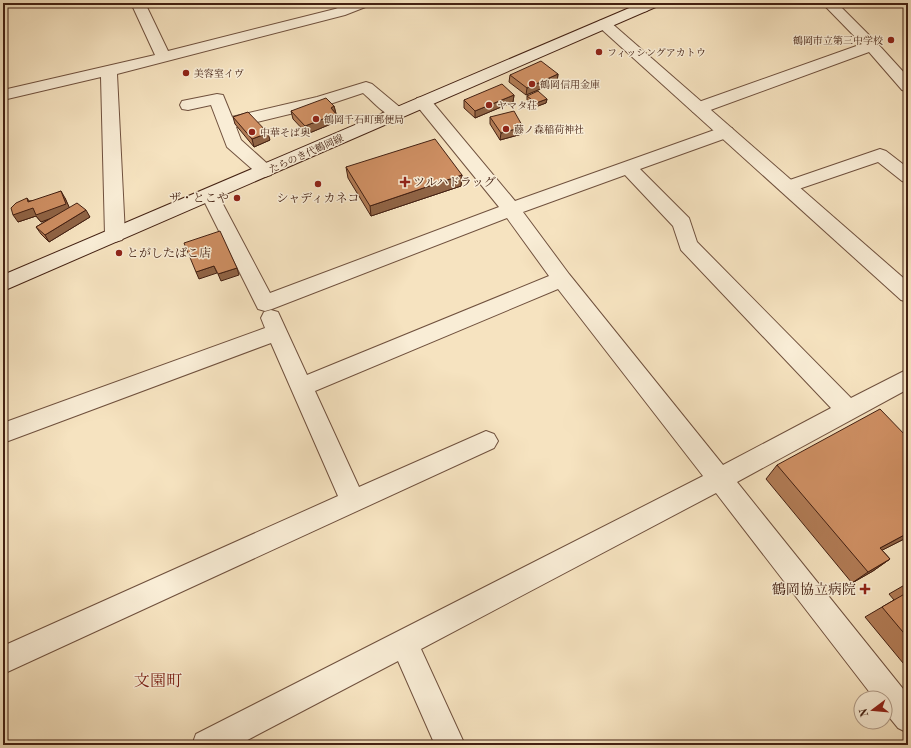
<svg xmlns="http://www.w3.org/2000/svg" width="911" height="748" viewBox="0 0 911 748" font-family="'Old Standard TT','Noto Serif JP',serif">
<rect width="100%" height="100%" fill="#f6e3c0"/>
<filter id="stains"><feTurbulence type="fractalNoise" baseFrequency=".005" numOctaves="4"/><feColorMatrix values="0 0 0 0 .2 0 0 0 0 .09 0 0 0 0 .02 0 0 0 .5 -.17"/></filter>
<radialGradient id="worn" r=".72"><stop offset=".6" stop-color="#630" stop-opacity="0"/><stop offset="1" stop-color="#630" stop-opacity=".3"/></radialGradient>
<g fill="none" stroke-linecap="round" stroke-linejoin="round">
<g stroke="#70513e" stroke-width="2">
<g id="minor">
<polygon points="131,3 145,3 168,51 335,9 350,3 370,3 368,6 345,15 117,74 125,235 122,240 115,242 108,240 105,235 101,77 3,100 3,90 155,55"/>
<path d="M626,3H644L649,8L647,11C639,13 631,10 626,3Z"/>
<polygon points="822,3 837,3 877,43 908,77 908,92 902,90 869,52 705,112 699,113 693,112 691,108 693,104 862,44"/>
<path d="M366,82L372,84L402,109L404,113L402,117C387,120 374,102 363,93L327,105L236,127L241,140L271,167L274,171L271,175L265,177L259,175L227,147L211,105L188,110L182,109L180,105L182,101L217,94L223,95L232,117L317,97Z"/>
<path d="M423,97L429,98L515,201L720,128L726,127L732,128L734,132L732,136L640,169L689,218L697,242L851,398L908,369V389L737,482L908,695V733L898,728L885,712V698H874L716,493L421,649L465,745H435L398,661L238,745H192L196,734L703,476L558,289L315,391L359,487L486,431L494,434L498,441L494,448L3,674V646L338,496L271,343L3,443V423L265,328L261,318L264,312L271,310L278,312L307,375L549,276L507,218L272,309L265,311L258,309L201,195L204,191L210,189L216,191L270,293L499,207L417,106L415,102L417,98ZM625,175L673,226L681,250L831,408L723,465L569,274L523,212Z"/>
<polygon points="880,149 886,151 908,168 908,183 902,181 878,162 787,193 781,191 778,187 781,183"/>
</g>
</g>
<g stroke="#70513e" stroke-width="2">
<polygon id="tertiary" points="604,20 609,21 908,282 908,302 901,300 599,27 597,24 599,21"/>
</g>
<g stroke="#432012" stroke-width="2">
<polygon id="secondary" points="641,3 660,3 658,6 3,291 3,275"/>
</g>
<use href="#minor" fill="#f9edd6" fill-rule="evenodd"/>
<use href="#tertiary" fill="#f9edd6" fill-rule="evenodd"/>
<use href="#secondary" fill="#f9edd6" fill-rule="evenodd"/>
</g>
<g fill="#b17b55" stroke="#432012">
<polygon points="558,74 557,82 526,95 509,82 510,75"/>
<polygon points="514,95 513,102 475,118 464,108 464,100"/>
<polygon points="527,96 547,99 546,103 535,107 527,100"/>
<polygon points="334,106 338,121 307,134 293,119 291,111"/>
<polygon points="233,117 270,140 254,147 235,124"/>
<polygon points="490,117 523,127 522,134 500,140 490,124"/>
<polygon points="346,167 462,175 461,186 371,216 348,178"/>
<polygon points="65,198 69,208 90,217 49,242 41,234 36,227 51,218 41,222 36,216 18,222 29,201"/>
<polygon points="777,465 908,537 882,550 890,559 873,571 852,583 766,479"/>
<polygon points="908,583 908,669 865,617 894,600 889,594"/>
</g>
<g fill="#906445" stroke="#432012">
<polygon points="558,74 557,82 526,95 527,88"/>
<polygon points="514,95 513,102 475,118 475,111"/>
<polygon points="547,99 546,103 535,107 536,103"/>
<polygon points="334,106 336,114 331,108"/>
<polygon points="336,114 338,121 307,134 305,126"/>
<polygon points="523,127 522,134 500,140 501,133"/>
<polygon points="268,133 270,140 254,147 252,139"/>
<polygon points="462,175 461,186 371,216 370,206"/>
<polygon points="61,191 65,198 71,211 41,222 36,216 18,222 13,215 28,202 27,198 32,205"/>
<polygon points="86,210 90,217 49,242 45,235"/>
<polygon points="214,266 217,273 199,279 196,272"/>
<polygon points="237,268 239,275 221,281 218,274"/>
<polygon points="908,533 908,537 863,560 880,548"/>
<polygon points="890,559 873,571 852,583 868,572"/>
</g>
<g fill="#ce8f63" stroke="#432012">
<polygon points="541,61 558,74 527,88 510,75"/>
<polygon points="502,84 514,95 475,111 464,100"/>
<polygon points="538,91 547,99 536,103 527,96"/>
<polygon points="326,98 334,106 331,108 336,114 305,126 291,111"/>
<polygon points="514,111 523,127 501,133 490,117"/>
<polygon points="248,112 268,133 252,139 233,117"/>
<polygon points="435,139 462,175 370,206 346,167"/>
<polygon points="61,191 66,204 36,215 33,208 13,215 11,208 16,203 27,198 28,202"/>
<polygon points="77,203 86,210 45,235 36,227"/>
<polygon points="220,231 237,268 218,274 214,266 196,272 184,243"/>
<polygon points="880,409 908,438 908,533 880,548 890,559 868,572 777,465"/>
<polygon points="908,592 908,638 882,607"/>
</g>
<g fill="#8f2418" stroke="#f9edd6" stroke-width="1.5">
<circle cx="891" cy="40" r="4"/>
<circle cx="599" cy="52" r="4"/>
<circle cx="186" cy="73" r="4"/>
<circle cx="532" cy="84" r="4"/>
<circle cx="489" cy="105" r="4"/>
<circle cx="316" cy="119" r="4"/>
<circle cx="506" cy="129" r="4"/>
<circle cx="252" cy="132" r="4"/>
<path d="M403 176h4v4h4v4h-4v4h-4v-4h-4v-4h4z"/>
<circle cx="318" cy="184" r="4"/>
<circle cx="237" cy="198" r="4"/>
<circle cx="119" cy="253" r="4"/>
<path d="M863 583h4v4h4v4h-4v4h-4v-4h-4v-4h4z"/>
</g>
<g text-anchor="middle" stroke-width="3" stroke-linejoin="round" paint-order="stroke">
<g font-size="10" fill="#432012" stroke="#f9edd6" text-anchor="start">
<text x="883" y="44" text-anchor="end">鶴岡市立第三中学校</text>
<text x="607" y="56">フィッシングアカトウ</text>
<text x="194" y="77">美容室イヴ</text>
<text x="540" y="88">鶴岡信用金庫</text>
<text x="497" y="109">ヤマタ荘</text>
<text x="324" y="123">鶴岡千石町郵便局</text>
<text x="514" y="133">藤ノ森稲荷神社</text>
<text x="260" y="136">中華そば奥</text>
</g>
<g font-size="10" fill="#432012" stroke="#f9edd6">
<text transform="translate(306 153) rotate(-24)" y="4">たらのき代鶴岡線</text>
</g>
<g font-size="12" fill="#432012" stroke="#f9edd6" text-anchor="start">
<text x="413" y="186">ツルハドラッグ</text>
<text x="229" y="202" text-anchor="end">ザ・とこや</text>
<text x="318" y="202" text-anchor="middle">シャディカネコ</text>
<text x="127" y="257">とがしたばこ店</text>
</g>
<g font-size="14" fill="#432012" stroke="#f9edd6" text-anchor="end">
<text x="856" y="594">鶴岡協立病院</text>
</g>
<g font-size="16" fill="#7a1f14" stroke="#f9edd6">
<text x="158" y="686">文園町</text>
</g>
</g>
<rect width="911" height="748" fill="none" stroke="#f6e3c0" stroke-width="16"/>
<rect x="4" y="4" width="903" height="740" fill="none" stroke="#432012" stroke-width="2"/>
<rect x="8" y="8" width="895" height="732" fill="none" stroke="#432012"/>
<g transform="translate(873 710) rotate(254)"><circle r="19" fill="#f9edd6" stroke="#b09b88"/>
<path d="M0-3L7 15L0 10L-7 15Z" fill="#8f2418"/>
<text y="-6" font-size="11" font-weight="bold" text-anchor="middle" fill="#432012">N</text>
</g>
<rect width="100%" height="100%" filter="url(#stains)"/>
<rect width="100%" height="100%" fill="url(#worn)"/>
</svg>
